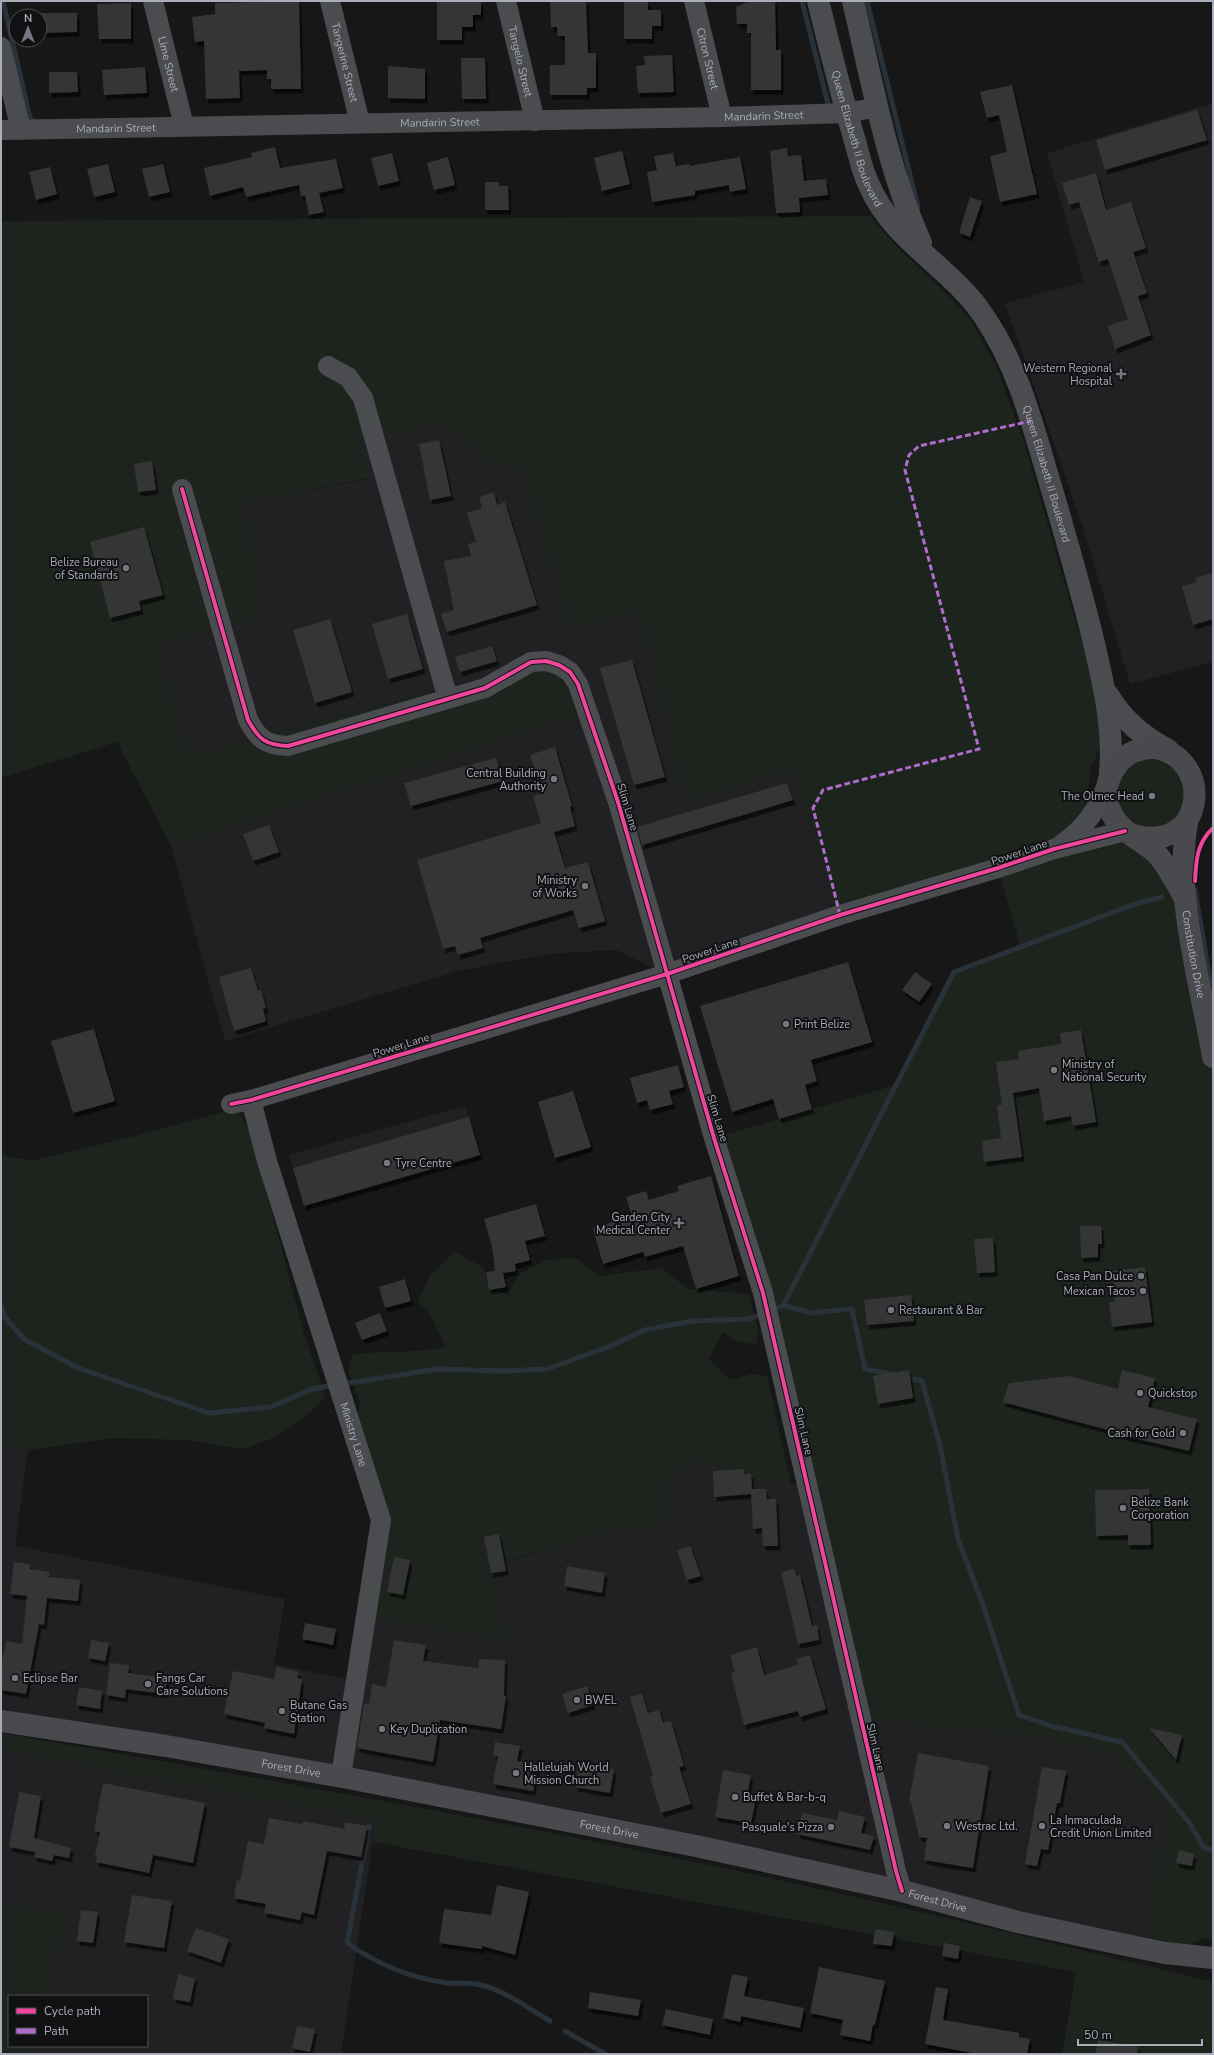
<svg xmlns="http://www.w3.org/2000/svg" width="1214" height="2055" viewBox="0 0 1214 2055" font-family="'Nunito Sans',sans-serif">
<defs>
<filter id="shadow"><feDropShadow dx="2.5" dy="4.5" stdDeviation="0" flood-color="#0009"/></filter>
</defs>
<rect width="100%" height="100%" fill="#171717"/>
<g fill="#212123">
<polygon points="1213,103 1213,662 1130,684 1083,528 1005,303 1084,282 1047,153"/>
<polygon points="445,423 493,465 521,465 571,628 640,611 686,800 794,768 835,914 667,974 616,950 548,954 458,971 225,1041 171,846 551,723 587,713 531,662 465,683 188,756 156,645 262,616 244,502 368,479 357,441"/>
<polygon points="465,1106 480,1155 304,1206 289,1155"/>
<polygon points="1,1448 28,1450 15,1546 285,1599 274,1664 355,1681 365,1617 505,1639 487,1568 621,1527 658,1531 667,1516 667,1481 689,1458 767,1483 807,1484 1029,1735 1111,1753 1168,1811 1144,1948 696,1846 1,1717"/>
<polygon points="1,1750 376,1819 341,2054 25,2054 27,2046 147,2046 147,1996 42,1996 66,1915 1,1904"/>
</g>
<g fill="#1d241e">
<polygon points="870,216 897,247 942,289 970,319 996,365 1025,445 1097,696 1103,741 1091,767 1087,798 1080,824 1103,835 1111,815 1121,759 1168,750 1198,793 1163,838 1166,865 1213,1057 1213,1938 1202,1939 1165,1953 1144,1948 1168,1811 1111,1753 1029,1735 861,1719 714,1138 896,1085 954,972 1021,948 998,869 835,914 793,768 686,800 640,611 571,628 521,465 493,465 445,423 358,441 369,478 244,502 262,616 156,645 188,756 465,683 531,662 559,665 588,713 551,723 171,846 117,742 1,778 1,221"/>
<polygon points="230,1110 237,1110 250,1131 305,1337 325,1395 319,1405 278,1436 244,1449 187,1440 113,1438 28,1450 1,1448 1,1155 31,1161 135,1136"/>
<path d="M455,1252L484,1268L489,1290L508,1294L519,1274L546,1260L576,1258L600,1276L661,1268L689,1289L749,1294L758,1331L756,1345L734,1340L723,1332L709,1359L731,1380L751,1374L767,1376L791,1484L767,1483L689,1458L667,1481V1516L658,1531L621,1527L487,1567L506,1639L365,1617L381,1520L355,1437L360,1402L348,1371L353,1354C384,1351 416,1353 446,1347L430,1314L418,1302L430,1275Z"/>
<path d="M1,1733C247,1776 494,1819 738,1871C896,1905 1053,1943 1209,1981L1213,1984V2054H1062L1076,1972L373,1842L376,1819L1,1750Z"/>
<polygon points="1,1904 67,1915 42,1996 9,1996 9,2046 27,2046 25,2054 1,2054"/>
</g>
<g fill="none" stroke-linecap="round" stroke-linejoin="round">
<g stroke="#2a3239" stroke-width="5">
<polyline points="3,1 30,118 37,123"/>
<polyline points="802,1 828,104"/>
<polyline points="867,1 918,207"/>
<polyline points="1195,890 1213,998"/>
<polyline points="1,1304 4,1316 24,1339 78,1368 209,1413 271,1407 312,1389 335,1385"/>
<polyline points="783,1305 811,1313 852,1309 865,1369 894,1375"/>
<polyline points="771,1310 783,1306 954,972 1135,904 1162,897"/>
<polyline points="904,1377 922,1381 940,1445 958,1539 983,1605 1019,1715 1051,1726 1122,1742 1189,1822 1204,1848 1213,1850"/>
<polyline points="343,1384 437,1369 504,1371 547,1369 608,1347 645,1330 692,1321 749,1319 764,1313"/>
<path d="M369,1826L347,1943C377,1964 410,1978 447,1983C458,1984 470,1982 481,1985C506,1991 528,2008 550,2021"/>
<polyline points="565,2031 605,2054"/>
</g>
</g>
<g fill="#353536" filter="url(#shadow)">
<polygon points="299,1 301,89 271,89 271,79 267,79 267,70 239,71 240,98 206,99 204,41 195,42 192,17 215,14 215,3"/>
<polygon points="437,1 481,1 481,15 473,15 473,27 462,27 462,40 437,40"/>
<polygon points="550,1 586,1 588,53 596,53 596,88 587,88 587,95 550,95 550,65 565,65 565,36 558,36 557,27 551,27"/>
<polygon points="624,1 648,1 648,10 661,10 661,26 652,26 652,39 624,39"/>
<polygon points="749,1 775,1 776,50 781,50 781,90 751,90 751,33 747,33 747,24 737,24 736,7"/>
<polygon points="131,3 131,39 99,39 97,4"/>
<polygon points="40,13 77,13 77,32 40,33"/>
<polygon points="672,55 674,92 638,93 636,66 645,65 644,56"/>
<polygon points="461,58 485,58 486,99 462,99"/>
<polygon points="388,66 425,69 425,99 388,98"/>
<polygon points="145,67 147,93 104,95 102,70"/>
<polygon points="49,72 77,72 78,92 49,93"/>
<polygon points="1012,85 1037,194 1000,202 990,156 1007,152 999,115 987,118 980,92"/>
<polygon points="1197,110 1207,140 1105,170 1096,140"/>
<polygon points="275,147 280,168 336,159 343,188 319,193 324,212 309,215 305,196 301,196 299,185 246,197 243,187 210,196 204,168 252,157 251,153"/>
<polygon points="787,148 788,156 801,155 804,181 826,179 828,195 799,198 800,212 776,213 770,151"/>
<polygon points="622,151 630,184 602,191 594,158"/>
<polygon points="392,153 399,181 378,186 371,158"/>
<polygon points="673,153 676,166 690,164 690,166 740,157 746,189 730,192 729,185 695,191 695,195 652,202 647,172 657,170 654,156"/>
<polygon points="448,157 455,185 434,190 427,163"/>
<polygon points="108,164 115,192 94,197 87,169"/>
<polygon points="163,164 170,192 149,197 142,169"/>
<polygon points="50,167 57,194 36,200 29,172"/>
<polygon points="1096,173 1106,210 1131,202 1146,248 1133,252 1147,293 1138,296 1151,335 1115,349 1108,326 1128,319 1108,259 1099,262 1079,202 1069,205 1062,183"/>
<polygon points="485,182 499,182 499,186 508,186 509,210 485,210"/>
<polygon points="970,197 982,201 970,237 959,233"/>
<polygon points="439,440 451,496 430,500 419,444"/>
<polygon points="152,461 156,490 138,492 134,464"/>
<polygon points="494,492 497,505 505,502 537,605 447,632 441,614 454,610 444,561 471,556 468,544 476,542 467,513 482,508 479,497"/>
<polygon points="144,527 163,595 139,601 141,610 110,618 90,542"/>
<polygon points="1211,573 1213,580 1213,619 1193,625 1182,586 1197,582 1195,578"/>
<polygon points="407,614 423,669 388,679 372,624"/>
<polygon points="330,619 352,692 315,703 293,630"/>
<polygon points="492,646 497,661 460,672 455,657"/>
<polygon points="632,660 665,777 634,785 600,668"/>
<polygon points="555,747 572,806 570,807 575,826 554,832 565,868 588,862 605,921 579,928 573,910 480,938 483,948 458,955 455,946 443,949 417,860 541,823 533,796 541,793 530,755"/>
<polygon points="496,758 503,781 411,806 404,783"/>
<polygon points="787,783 793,800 642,845 637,827"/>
<polygon points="269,825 279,852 253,861 243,834"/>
<polygon points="848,962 872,1042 811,1060 817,1081 805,1085 812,1109 779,1119 773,1099 732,1112 700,1006"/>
<polygon points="251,968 258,991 261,990 266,1008 263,1009 266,1021 234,1031 219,977"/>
<polygon points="915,972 932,984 919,1002 902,990"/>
<polygon points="94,1029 115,1101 73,1113 51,1041"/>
<polygon points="1081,1030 1096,1122 1073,1126 1071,1116 1044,1121 1039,1088 1013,1093 1022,1157 984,1162 982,1141 1001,1138 997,1105 1002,1105 996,1062 1019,1059 1018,1051 1061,1044 1060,1033"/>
<polygon points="678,1065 684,1087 669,1091 673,1104 650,1110 647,1100 637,1103 630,1078"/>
<polygon points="573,1091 591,1147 555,1158 538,1102"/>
<polygon points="469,1117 480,1155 304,1206 293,1168"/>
<polygon points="711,1176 739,1276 696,1289 683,1246 645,1257 643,1252 603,1264 593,1228 632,1216 626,1197 646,1191 649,1200 679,1191 677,1186"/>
<polygon points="536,1204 545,1236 525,1241 530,1260 515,1264 516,1271 503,1273 506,1287 489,1290 486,1272 495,1271 492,1247 484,1219"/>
<polygon points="1080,1226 1101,1226 1102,1244 1098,1244 1098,1257 1081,1258"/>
<polygon points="993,1238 995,1272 977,1273 974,1239"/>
<polygon points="1145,1267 1152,1322 1112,1327 1109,1302 1115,1302 1112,1271"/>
<polygon points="405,1279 411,1301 385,1308 379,1287"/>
<polygon points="911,1295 914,1321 867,1325 864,1300"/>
<polygon points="380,1313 387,1331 362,1340 355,1323"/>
<polygon points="909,1370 913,1398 878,1404 873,1376"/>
<polygon points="1122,1370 1155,1378 1148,1407 1197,1419 1189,1451 1108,1432 1108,1430 1003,1402 1009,1383 1070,1376 1118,1389"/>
<polygon points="744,1469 744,1474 751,1474 752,1489 766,1489 767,1499 776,1499 778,1546 763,1546 762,1528 753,1529 751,1494 714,1497 713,1471"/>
<polygon points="1149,1489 1151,1545 1128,1545 1128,1535 1096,1536 1095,1490"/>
<polygon points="499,1534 506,1571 491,1573 484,1537"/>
<polygon points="690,1546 701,1576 687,1580 677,1551"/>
<polygon points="394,1557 410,1560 403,1595 387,1592"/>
<polygon points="14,1562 30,1564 30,1569 50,1572 49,1577 80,1580 78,1601 47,1598 44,1625 39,1624 26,1694 1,1690 1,1667 6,1641 22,1644 27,1596 10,1594"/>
<polygon points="567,1566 605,1573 602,1593 564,1586"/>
<polygon points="794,1569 796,1576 800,1575 812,1626 817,1625 819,1640 798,1644 781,1572"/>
<polygon points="305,1623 336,1629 333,1645 302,1639"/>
<polygon points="91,1640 109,1643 105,1661 88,1658"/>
<polygon points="394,1640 426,1645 423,1661 478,1668 479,1659 505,1660 504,1696 506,1696 501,1729 440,1720 433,1762 357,1748 364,1703 369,1704 372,1684 386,1687"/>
<polygon points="757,1647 764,1675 798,1665 796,1659 810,1655 826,1709 800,1717 798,1711 744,1725 731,1673 735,1672 730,1655"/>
<polygon points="110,1663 129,1665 128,1673 167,1678 165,1694 126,1689 125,1698 106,1695"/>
<polygon points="277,1667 299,1672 297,1678 302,1679 294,1734 264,1728 265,1723 224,1714 233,1671 274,1679"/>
<polygon points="587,1686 593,1705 568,1713 562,1694"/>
<polygon points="79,1687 102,1691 100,1709 76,1705"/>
<polygon points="642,1694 648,1713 659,1710 663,1723 671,1721 684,1766 679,1767 691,1804 661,1813 650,1777 653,1776 630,1697"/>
<polygon points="1149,1728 1182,1735 1176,1760"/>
<polygon points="495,1742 520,1746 517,1761 538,1765 533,1791 493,1784 498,1756 493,1755"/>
<polygon points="918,1753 989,1766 973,1868 924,1860 927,1838 919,1837 911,1802 909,1801"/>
<polygon points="579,1763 614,1769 610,1793 575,1787"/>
<polygon points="1042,1767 1066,1771 1060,1803 1057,1803 1048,1850 1041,1849 1037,1866 1025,1864"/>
<polygon points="723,1770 751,1775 747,1796 756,1798 751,1823 715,1817"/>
<polygon points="103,1783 205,1803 193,1863 153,1855 149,1873 96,1862 97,1856 95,1856 100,1832 94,1831"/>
<polygon points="19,1792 41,1796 34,1838 71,1848 69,1858 54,1855 52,1861 34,1857 35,1852 9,1847"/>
<polygon points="839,1811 865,1817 861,1833 874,1836 870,1850 797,1834 802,1813 837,1820"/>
<polygon points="269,1818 302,1824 303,1821 344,1829 345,1822 367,1826 361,1857 327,1851 314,1915 302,1912 300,1920 264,1913 266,1904 234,1898 237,1880 240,1881 248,1841 264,1844"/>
<polygon points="1179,1850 1194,1854 1192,1866 1176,1863"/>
<polygon points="497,1885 529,1892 515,1955 482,1946 482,1949 439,1943 444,1909 491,1915"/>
<polygon points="132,1895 172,1901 164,1948 124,1942"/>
<polygon points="81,1910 98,1912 93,1943 77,1941"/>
<polygon points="196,1928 229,1939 221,1963 187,1951"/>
<polygon points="875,1929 894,1932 892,1946 873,1944"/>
<polygon points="944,1943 960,1946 958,1959 942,1956"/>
<polygon points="819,1967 885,1981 875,2025 873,2024 870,2041 840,2035 843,2020 810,2013"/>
<polygon points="178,1974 195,1978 190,2002 173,1999"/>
<polygon points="732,1974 748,1977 744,1996 804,2008 800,2028 741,2016 740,2022 723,2018"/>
<polygon points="936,1987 948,1989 943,2020 1019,2033 1019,2037 1030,2039 1027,2054 978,2054 925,2044"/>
<polygon points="590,1992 641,2000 638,2016 588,2008"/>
<polygon points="666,2009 713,2019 710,2035 662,2025"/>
<polygon points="297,2026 315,2029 310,2052 292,2048"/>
<polygon points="1098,2040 1138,2047 1137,2054 1095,2054"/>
</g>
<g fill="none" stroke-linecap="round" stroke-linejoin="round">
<g stroke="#4b4c50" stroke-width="20">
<path id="s1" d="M153,1L184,126"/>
<path id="s2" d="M330,1L360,123"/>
<path id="s3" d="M506,1L535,121"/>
<path id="s4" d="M694,1L722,117"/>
<polyline points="1,47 21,130"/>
<path id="s5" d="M1,130L722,117L847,113L878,107"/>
<polyline points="328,366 348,377 363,398 448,699"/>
<path d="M182,489L248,720C259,740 266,745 288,746L485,688L531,662L546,661L559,665L570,672L578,684L618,802L714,1138L763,1293L896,1871L902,1891"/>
<path d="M1062,844C1085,828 1097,810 1107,785"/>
<path id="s6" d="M251,1100L267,1161L381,1520L341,1776"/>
<polyline points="231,1104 251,1100 667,974 840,915 998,868 1054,849 1125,831"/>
</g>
<g stroke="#4b4c50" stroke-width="22">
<path id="s7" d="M818,1C830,48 841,95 855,141C859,155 862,171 869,185C892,240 951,267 983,315C1021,370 1036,438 1055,500C1068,545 1081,590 1092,635C1103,682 1114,725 1110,773"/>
<path d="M853,1C872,82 887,167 921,243"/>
<path d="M1108,695C1124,721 1142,736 1168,750"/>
</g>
<g stroke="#4a4a4e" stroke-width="22">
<path id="s8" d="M1187,823C1174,897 1201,984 1213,1057"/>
<path d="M1133,835C1207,855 1214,757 1155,748C1141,747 1126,753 1118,764C1100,786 1104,812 1125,830C1135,839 1147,844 1157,854C1168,867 1176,882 1184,897"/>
<path id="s9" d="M1,1721L166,1746L348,1778L696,1846L902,1891L1018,1922L1097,1939L1165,1953L1213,1958"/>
</g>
<polyline stroke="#b06ccc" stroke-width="3" stroke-dasharray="6 3" stroke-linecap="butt" points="840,915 813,808 823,790 979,749 905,470 909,455 919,446 1031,421"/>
<g stroke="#111113" stroke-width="6">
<g id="cycleway">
<path d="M182,489L248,720C259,740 266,745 288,746L485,688L531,662L546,661L559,665L570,672L578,684L618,802L714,1138L763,1293L896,1871L902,1891"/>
<path d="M1195,881C1196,860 1197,843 1213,828"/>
<polyline points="231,1104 251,1100 667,974 840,915 998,868 1054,849 1125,831"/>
</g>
</g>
<use href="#cycleway" stroke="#ed469a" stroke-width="4"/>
</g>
<g fill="#757880" stroke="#111113" stroke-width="1.5">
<path d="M1119 368h4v4h4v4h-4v4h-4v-4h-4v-4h4z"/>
<circle cx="126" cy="568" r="4"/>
<circle cx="554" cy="779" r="4"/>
<circle cx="1152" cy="796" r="4"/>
<circle cx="585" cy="886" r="4"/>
<circle cx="786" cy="1024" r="4"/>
<circle cx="1054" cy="1070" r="4"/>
<circle cx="387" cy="1163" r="4"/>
<path d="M677 1217h4v4h4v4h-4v4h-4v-4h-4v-4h4z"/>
<circle cx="1141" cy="1276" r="4"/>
<circle cx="1143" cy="1291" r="4"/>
<circle cx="891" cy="1310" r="4"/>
<circle cx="1140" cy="1393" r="4"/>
<circle cx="1183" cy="1433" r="4"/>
<circle cx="1123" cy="1508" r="4"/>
<circle cx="15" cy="1678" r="4"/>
<circle cx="148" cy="1684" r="4"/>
<circle cx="577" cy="1700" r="4"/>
<circle cx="282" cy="1711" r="4"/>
<circle cx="382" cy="1729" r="4"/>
<circle cx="516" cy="1773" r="4"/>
<circle cx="735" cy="1797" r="4"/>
<circle cx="947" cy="1826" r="4"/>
<circle cx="1042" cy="1826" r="4"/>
<circle cx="831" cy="1827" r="4"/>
</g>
<g text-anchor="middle" stroke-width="4" stroke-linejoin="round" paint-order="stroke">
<g font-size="11" fill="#a8adb8" stroke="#111113">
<text dy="4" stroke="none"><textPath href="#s4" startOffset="59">Citron Street</textPath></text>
<text dy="4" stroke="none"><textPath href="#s3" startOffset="62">Tangelo Street</textPath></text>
<text dy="4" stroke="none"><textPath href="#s2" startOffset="63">Tangerine Street</textPath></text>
<text dy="4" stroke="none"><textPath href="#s1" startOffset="65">Lime Street</textPath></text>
<text dy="4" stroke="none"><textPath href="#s5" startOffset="763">Mandarin Street</textPath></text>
<text dy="4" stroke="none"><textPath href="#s5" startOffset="439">Mandarin Street</textPath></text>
<text dy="4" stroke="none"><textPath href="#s5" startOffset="115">Mandarin Street</textPath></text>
<text dy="4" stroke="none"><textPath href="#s7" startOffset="143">Queen Elizabeth II Boulevard</textPath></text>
<text dy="4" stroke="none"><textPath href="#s7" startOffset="537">Queen Elizabeth II Boulevard</textPath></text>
<text transform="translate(628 807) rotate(73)" y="4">Slim Lane</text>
<text transform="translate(1019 852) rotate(-19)" y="4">Power Lane</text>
<text transform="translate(710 950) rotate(-19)" y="4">Power Lane</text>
<text dy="4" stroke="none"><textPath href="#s8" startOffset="132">Constitution Drive</textPath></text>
<text transform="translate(401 1045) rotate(-17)" y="4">Power Lane</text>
<text transform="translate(718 1118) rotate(73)" y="4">Slim Lane</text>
<text transform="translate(804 1431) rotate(77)" y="4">Slim Lane</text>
<text dy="4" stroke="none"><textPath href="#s6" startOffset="350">Ministry Lane</textPath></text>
<text transform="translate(876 1747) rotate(77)" y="4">Slim Lane</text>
<text dy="4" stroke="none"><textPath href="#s9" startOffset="294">Forest Drive</textPath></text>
<text dy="4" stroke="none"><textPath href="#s9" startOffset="618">Forest Drive</textPath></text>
<text dy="4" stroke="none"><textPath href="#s9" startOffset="954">Forest Drive</textPath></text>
</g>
<g font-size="11" fill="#a8adb8" stroke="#111113" text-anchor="start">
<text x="1112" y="372" text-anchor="end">Western Regional<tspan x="1112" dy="13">Hospital</tspan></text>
<text x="118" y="566" text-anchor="end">Belize Bureau<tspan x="118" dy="13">of Standards</tspan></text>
<text x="546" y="777" text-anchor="end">Central Building<tspan x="546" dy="13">Authority</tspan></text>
<text x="1144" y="800" text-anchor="end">The Olmec Head</text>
<text x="577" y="884" text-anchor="end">Ministry<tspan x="577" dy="13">of Works</tspan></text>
<text x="794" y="1028">Print Belize</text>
<text x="1062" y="1068">Ministry of<tspan x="1062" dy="13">National Security</tspan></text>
<text x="395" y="1167">Tyre Centre</text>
<text x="670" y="1221" text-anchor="end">Garden City<tspan x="670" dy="13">Medical Center</tspan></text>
<text x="1133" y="1280" text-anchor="end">Casa Pan Dulce</text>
<text x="1135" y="1295" text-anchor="end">Mexican Tacos</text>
<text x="899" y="1314">Restaurant &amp; Bar</text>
<text x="1148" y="1397">Quickstop</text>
<text x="1175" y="1437" text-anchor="end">Cash for Gold</text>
<text x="1131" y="1506">Belize Bank<tspan x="1131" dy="13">Corporation</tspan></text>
<text x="23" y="1682">Eclipse Bar</text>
<text x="156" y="1682">Fangs Car<tspan x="156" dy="13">Care Solutions</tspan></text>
<text x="585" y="1704">BWEL</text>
<text x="290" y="1709">Butane Gas<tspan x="290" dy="13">Station</tspan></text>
<text x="390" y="1733">Key Duplication</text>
<text x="524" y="1771">Hallelujah World<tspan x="524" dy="13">Mission Church</tspan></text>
<text x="743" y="1801">Buffet &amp; Bar-b-q</text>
<text x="1050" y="1824">La Inmaculada<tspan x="1050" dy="13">Credit Union Limited</tspan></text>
<text x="955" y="1830">Westrac Ltd.</text>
<text x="823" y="1831" text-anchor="end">Pasquale's Pizza</text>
</g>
</g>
<rect width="1214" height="2055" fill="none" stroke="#a8adb8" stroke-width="4"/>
<rect x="8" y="1995" width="140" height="52" fill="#111113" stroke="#4d4f55"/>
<rect x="16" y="2008" width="20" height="6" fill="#ed469a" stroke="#4d4f55"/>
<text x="44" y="2015" font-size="12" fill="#a8adb8">Cycle path</text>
<rect x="16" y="2028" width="20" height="6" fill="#b06ccc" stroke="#4d4f55"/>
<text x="44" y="2035" font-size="12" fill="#a8adb8">Path</text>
<g transform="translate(28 28)"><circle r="19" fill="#111113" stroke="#4d4f55"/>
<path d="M0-3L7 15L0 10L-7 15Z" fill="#757880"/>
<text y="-6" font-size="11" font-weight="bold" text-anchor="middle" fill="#a8adb8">N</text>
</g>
<path d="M1078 2039v6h124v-6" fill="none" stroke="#a8adb8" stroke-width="2"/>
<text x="1084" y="2039" font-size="12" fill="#a8adb8" stroke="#111113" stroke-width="3" paint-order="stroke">50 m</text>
</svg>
